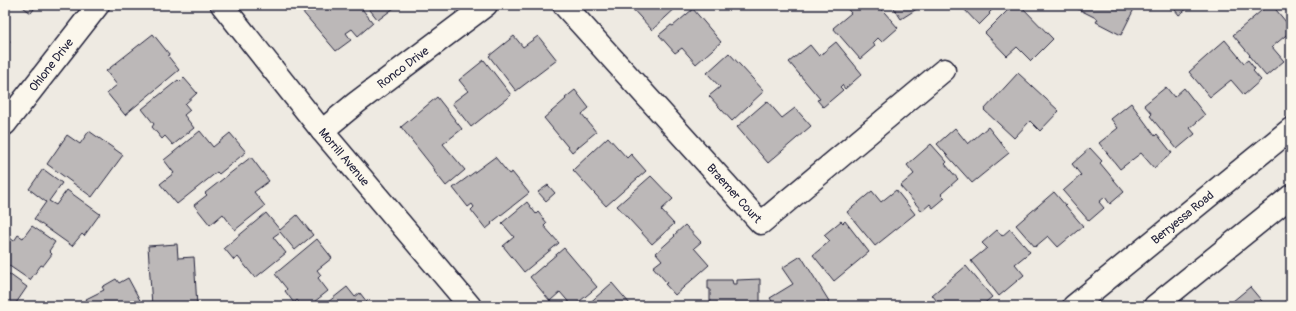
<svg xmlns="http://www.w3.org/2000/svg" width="1296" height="311" viewBox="0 0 1296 311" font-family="Pangolin,sans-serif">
<rect width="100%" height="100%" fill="#eeeae2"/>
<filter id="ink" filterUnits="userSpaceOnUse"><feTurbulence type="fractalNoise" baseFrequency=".025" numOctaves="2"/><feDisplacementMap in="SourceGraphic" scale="8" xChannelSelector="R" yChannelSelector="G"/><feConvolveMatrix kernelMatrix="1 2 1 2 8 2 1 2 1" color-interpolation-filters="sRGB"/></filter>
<g filter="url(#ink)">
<g fill="#bcb8b8" stroke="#22223b">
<polygon points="20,5 37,5 31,13"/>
<polygon points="307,5 328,5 330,7 333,5 359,5 373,23 358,36 352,29 346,33 351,40 336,51 301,10"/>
<polygon points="366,5 398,5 378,20"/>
<polygon points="629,5 679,5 652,30"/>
<polygon points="844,5 878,5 898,28 882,42 878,38 873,43 875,46 860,59 833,28 851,13"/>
<polygon points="892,5 923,5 901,19"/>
<polygon points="966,5 997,5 989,13 990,14 979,25 963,8"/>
<polygon points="1013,5 1020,5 1053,39 1031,61 1017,47 1007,56 985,33"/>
<polygon points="1080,5 1136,5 1121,35 1096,22 1098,19 1078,9"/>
<polygon points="1171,5 1192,5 1179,15"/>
<polygon points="1268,5 1272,5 1291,28 1291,31 1272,47 1284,61 1266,76 1249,56 1250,55 1233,35"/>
<polygon points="1285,5 1291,5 1291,16 1284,6"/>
<polygon points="693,9 721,42 696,64 682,48 675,53 659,35 671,25 673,26"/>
<polygon points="153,34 169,54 168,56 179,70 125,115 107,93 117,85 106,71"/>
<polygon points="514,36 523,47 538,36 557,60 516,91 489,56"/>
<polygon points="5,37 10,41 5,48"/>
<polygon points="1225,40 1244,63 1248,60 1255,69 1253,71 1261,80 1244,95 1231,80 1210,97 1189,72"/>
<polygon points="836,42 862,74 845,89 842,85 840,87 843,90 823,107 817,100 820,99 789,62 810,45 819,56"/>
<polygon points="729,53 764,91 732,121 709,96 720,87 707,73"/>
<polygon points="484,60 511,95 471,127 452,103 468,91 459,80"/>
<polygon points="1018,73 1059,111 1040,131 1030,121 1014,138 984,110"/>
<polygon points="184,78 197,93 185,104 190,110 184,115 194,128 173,145 165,136 162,139 152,127 154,124 142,109 178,80 180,82"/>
<polygon points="1166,87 1174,97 1184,88 1205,115 1190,128 1195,134 1177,149 1150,116 1152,114 1144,105"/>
<polygon points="575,90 589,108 582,114 596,132 572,152 544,118 566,99 565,98"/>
<polygon points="437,97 462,129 443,144 465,170 446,186 434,171 435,170 401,127"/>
<polygon points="767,101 782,118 795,108 811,126 768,163 737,127"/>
<polygon points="1131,103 1155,136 1157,134 1172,153 1154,168 1141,153 1120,169 1099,143 1118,128 1111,119"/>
<polygon points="988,127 1009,153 972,183 937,144 955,128 968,144"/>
<polygon points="89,131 123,155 92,197 47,164 67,135 80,144"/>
<polygon points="200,131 213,147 230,133 246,152 219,174 217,172 177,204 160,184 174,173 164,160"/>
<polygon points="608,137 627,158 631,154 646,171 606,206 573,170"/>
<polygon points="931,144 947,162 945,164 958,179 941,194 945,198 933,208 930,204 922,211 900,186 914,174 907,165"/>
<polygon points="1090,148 1102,161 1100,163 1124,192 1110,204 1105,197 1099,202 1104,208 1089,221 1063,191 1081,175 1072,164"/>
<polygon points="251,157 269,181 254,192 265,206 235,230 223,214 210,225 194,205 207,195 205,193"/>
<polygon points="495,157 509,174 512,172 529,193 491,223 492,224 486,229 471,210 474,207 472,204 468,207 453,188"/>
<polygon points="43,169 62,183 49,201 56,205 67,190 100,214 84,236 82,234 72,246 34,219 46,202 29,189"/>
<polygon points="651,176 673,199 661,210 674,224 652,244 617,206"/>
<polygon points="548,185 555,193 546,201 538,192"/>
<polygon points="896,190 915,214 875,246 847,212 872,191 881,202"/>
<polygon points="1054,192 1083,226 1058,247 1048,236 1035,247 1016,225"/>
<polygon points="527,202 536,214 538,212 547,223 544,226 559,243 524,272 503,246 514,237 502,223"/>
<polygon points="266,213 280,230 297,215 313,235 295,250 280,232 273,237 286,253 255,278 238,257 234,260 224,248"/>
<polygon points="841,221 843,223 845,221 869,252 834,281 813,255 830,241 824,235"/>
<polygon points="685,225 701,242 694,248 709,265 675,295 665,284 667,283 653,267 662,260 656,253 675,236 674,235"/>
<polygon points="32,226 55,242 49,251 52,254 43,266 41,265 30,280 5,263 5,234 14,241 18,235 23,238"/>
<polygon points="1010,229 1030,252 1015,264 1024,275 999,296 971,261 987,248 982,243 997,230 1002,236"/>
<polygon points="317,239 332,258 317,270 321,275 318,278 328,291 309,306 303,306 297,300 294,303 285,291 287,289 275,274"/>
<polygon points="177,244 178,258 194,257 197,306 152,306 148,246"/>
<polygon points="564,248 597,287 574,306 572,306 560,292 550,301 530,277"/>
<polygon points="801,256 829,301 821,306 775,306 770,298 793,284 782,268"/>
<polygon points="966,266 992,297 981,306 941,306 932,295"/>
<polygon points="5,271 27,287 14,306 5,306"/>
<polygon points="128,278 142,304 138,306 90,306 86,299 104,290 102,287 116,279 119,283"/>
<polygon points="760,279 760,306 710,306 710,289 708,289 708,280 732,280 733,284 737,284 737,280"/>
<polygon points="612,283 630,304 628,306 586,306"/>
<polygon points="347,287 355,297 360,293 370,306 323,306"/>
<polygon points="1250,287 1266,306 1227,306"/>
</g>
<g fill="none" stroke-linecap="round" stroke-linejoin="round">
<g stroke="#22223b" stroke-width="25">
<g id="minor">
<path id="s1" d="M222,5L322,131L470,306"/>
<path id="s2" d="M564,5L761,223L944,70"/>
<path id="s3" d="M5,124L98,5"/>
<path id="s4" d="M322,131L356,103L486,5"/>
</g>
</g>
<g stroke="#22223b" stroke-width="25">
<g id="major">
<path id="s5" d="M1074,306L1291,129"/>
<polyline points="1155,306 1291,196"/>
</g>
</g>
<use href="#minor" stroke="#fbf7ec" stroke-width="22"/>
<use href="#major" stroke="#fbf7ec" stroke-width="22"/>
</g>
</g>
<g text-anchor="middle" stroke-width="3" stroke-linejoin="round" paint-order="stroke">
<g font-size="12" fill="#22223b" stroke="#fbf7ec">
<text dy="4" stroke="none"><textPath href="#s3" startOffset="75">Ohlone Drive</textPath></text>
<text dy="4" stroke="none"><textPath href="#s4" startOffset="103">Ronco Drive</textPath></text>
<text dy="4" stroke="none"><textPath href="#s1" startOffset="195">Morrill Avenue</textPath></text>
<text dy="4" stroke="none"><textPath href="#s2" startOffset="254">Braemer Court</textPath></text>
<text dy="4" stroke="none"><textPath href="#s5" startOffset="140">Berryessa Road</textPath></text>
</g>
</g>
<rect width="1296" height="311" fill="none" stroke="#fbf7ec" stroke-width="20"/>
<rect x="10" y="10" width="1276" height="291" fill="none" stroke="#22223b" stroke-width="1.5" filter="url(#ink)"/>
</svg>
